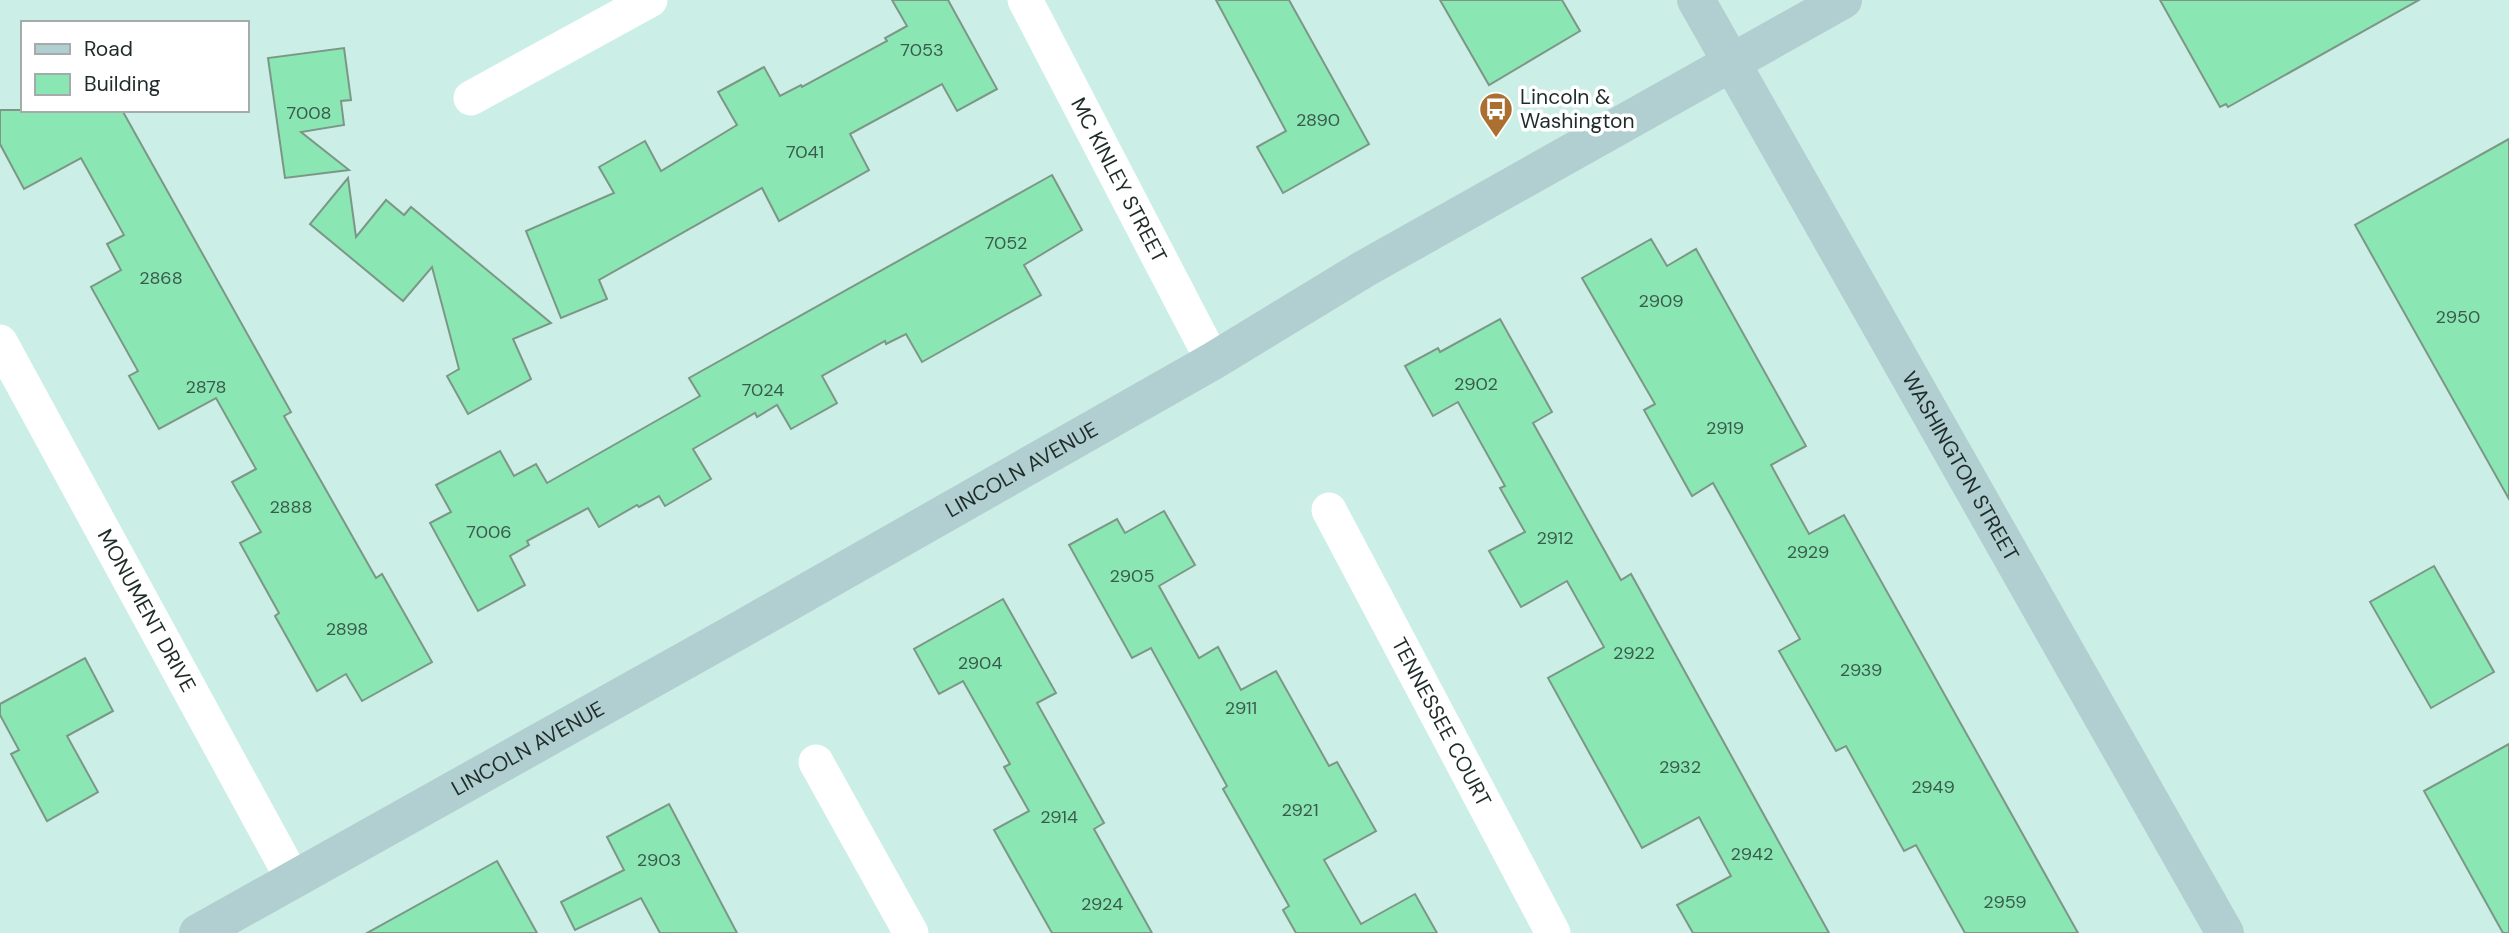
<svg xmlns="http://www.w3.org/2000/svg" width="2509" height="933" viewBox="0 0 2509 933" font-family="'DM Sans',sans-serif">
<rect width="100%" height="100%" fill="#cbeee7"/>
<g fill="#8ae7b4" stroke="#7d9787" stroke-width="2">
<polygon points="892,0 948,0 997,89 957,111 942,84 850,134 869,170 779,221 762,188 599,280 607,299 561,318 526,231 614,193 599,167 645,141 661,171 737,125 718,92 764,67 780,96 801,85 802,87 887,41 885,38 907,26"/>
<polygon points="1216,0 1289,0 1369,144 1283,193 1257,147 1286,131"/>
<polygon points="1440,0 1562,0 1580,31 1489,85"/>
<polygon points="2160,0 2419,0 2228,107 2226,104 2220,107"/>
<polygon points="344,48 351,100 341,101 344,125 301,132 349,170 285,178 268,58"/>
<polygon points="0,110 122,110 291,412 284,416 376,578 382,574 432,662 362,701 346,674 317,691 275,616 279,613 240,543 261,532 232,482 256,469 216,398 159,429 129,376 138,371 91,287 121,270 107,244 124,235 81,158 24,189 0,144"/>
<polygon points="2509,139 2509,499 2355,225"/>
<polygon points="1052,175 1082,230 1024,265 1041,295 922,362 906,334 886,344 885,341 822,376 837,403 791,429 777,405 757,417 755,413 693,449 711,479 665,506 659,496 639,507 637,505 599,527 588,508 527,541 529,545 510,556 525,585 478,611 430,523 451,512 436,485 500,451 514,476 536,464 547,483 700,396 689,378"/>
<polygon points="348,178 356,237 386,200 404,215 411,207 551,323 513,339 531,379 468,414 447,376 459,369 432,267 403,301 310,224"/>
<polygon points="1651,239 1667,266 1696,249 1806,446 1771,465 1809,534 1844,515 2078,933 1965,933 1916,845 1904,851 1846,746 1836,751 1779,651 1800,639 1713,483 1692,496 1644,410 1655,404 1582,278"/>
<polygon points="1500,319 1552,412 1533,423 1621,580 1631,574 1829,933 1693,933 1677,905 1731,876 1699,817 1642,848 1548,678 1604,647 1567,581 1521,607 1489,551 1525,532 1500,488 1505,486 1458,402 1433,416 1405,366 1438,348 1440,352"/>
<polygon points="1164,511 1195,565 1159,586 1199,658 1218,647 1241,690 1276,671 1329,766 1337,762 1376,831 1324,860 1361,924 1415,894 1437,933 1296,933 1283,910 1289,906 1223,789 1227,786 1151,648 1132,658 1069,545 1117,519 1125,533"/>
<polygon points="2434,566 2494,672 2431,708 2370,602"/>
<polygon points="1003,599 1056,693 1037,703 1104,823 1094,829 1152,933 1052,933 994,830 1029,811 1004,767 1010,764 963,681 939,694 914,649"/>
<polygon points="85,658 113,711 67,736 98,792 47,821 11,754 19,750 0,715 0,704"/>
<polygon points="2509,744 2509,933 2503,933 2424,791"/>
<polygon points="669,804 737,933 660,933 641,898 575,930 561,902 624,870 607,837"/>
<polygon points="497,861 537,933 367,933"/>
</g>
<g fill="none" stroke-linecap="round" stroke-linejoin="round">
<g stroke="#fff" stroke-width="35">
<path id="s1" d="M1025,0L1213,361"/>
<polyline points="471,98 650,0"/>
<path id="s2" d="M0,342L294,881"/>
<path id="s3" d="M1329,510L1553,933"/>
<polyline points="816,762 911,933"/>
</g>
<g stroke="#b1ced0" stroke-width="38">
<path id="s4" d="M1696,0L2225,933"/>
<path id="s5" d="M198,933L738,631L1213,361L1364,269L1843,0"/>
</g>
</g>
<defs>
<g id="bus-pin" transform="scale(1.75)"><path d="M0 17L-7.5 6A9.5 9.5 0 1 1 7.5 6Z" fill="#ab7031" stroke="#fff"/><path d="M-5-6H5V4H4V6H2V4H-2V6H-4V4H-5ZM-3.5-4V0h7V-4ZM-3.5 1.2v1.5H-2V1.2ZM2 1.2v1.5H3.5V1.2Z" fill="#fff"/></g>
</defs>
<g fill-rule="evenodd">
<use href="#bus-pin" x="1496" y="109"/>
</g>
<g text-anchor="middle" stroke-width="7" stroke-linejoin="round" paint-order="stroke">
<g font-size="18" fill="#3a5b4c">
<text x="922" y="56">7053</text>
<text x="309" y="119">7008</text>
<text x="1318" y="126">2890</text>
<text x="805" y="158">7041</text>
<text x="1006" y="249">7052</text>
<text x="161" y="284">2868</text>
<text x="1661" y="307">2909</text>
<text x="2458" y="323">2950</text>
<text x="1476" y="390">2902</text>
<text x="206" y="393">2878</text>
<text x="763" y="396">7024</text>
<text x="1725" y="434">2919</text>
<text x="291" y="513">2888</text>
<text x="489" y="538">7006</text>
<text x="1555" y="544">2912</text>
<text x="1808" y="558">2929</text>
<text x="1132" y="582">2905</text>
<text x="347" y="635">2898</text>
<text x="1634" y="659">2922</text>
<text x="980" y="669">2904</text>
<text x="1861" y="676">2939</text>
<text x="1241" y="714">2911</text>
<text x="1680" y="773">2932</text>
<text x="1933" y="793">2949</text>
<text x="1300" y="816">2921</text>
<text x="1059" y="823">2914</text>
<text x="1752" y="860">2942</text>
<text x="659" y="866">2903</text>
<text x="2005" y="908">2959</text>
<text x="1102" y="910">2924</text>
</g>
<g font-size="21" fill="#1f2c2a" stroke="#fff" text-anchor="start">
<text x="1520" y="104">Lincoln &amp;<tspan x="1520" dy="24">Washington</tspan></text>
</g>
<g font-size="21" fill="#1f2c2a" stroke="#fff">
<text dy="7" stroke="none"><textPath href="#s1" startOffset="203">MC KINLEY STREET</textPath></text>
<text dy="7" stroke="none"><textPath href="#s4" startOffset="536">WASHINGTON STREET</textPath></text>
<text dy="7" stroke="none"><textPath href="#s5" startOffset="945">LINCOLN AVENUE</textPath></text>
<text dy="7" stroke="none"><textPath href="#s2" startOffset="306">MONUMENT DRIVE</textPath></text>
<text dy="7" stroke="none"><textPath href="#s3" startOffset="240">TENNESSEE COURT</textPath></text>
<text dy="7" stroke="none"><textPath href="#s5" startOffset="378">LINCOLN AVENUE</textPath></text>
</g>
</g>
<rect x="21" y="21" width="228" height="91" fill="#ffffff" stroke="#a5abaa" stroke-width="2"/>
<rect x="35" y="44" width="35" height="10" fill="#b1ced0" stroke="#a5abaa" stroke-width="2"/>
<text x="84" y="56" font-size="21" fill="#1f2c2a">Road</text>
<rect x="35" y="74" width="35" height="21" fill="#8ae7b4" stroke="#a5abaa" stroke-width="2"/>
<text x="84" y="91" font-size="21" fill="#1f2c2a">Building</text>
</svg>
